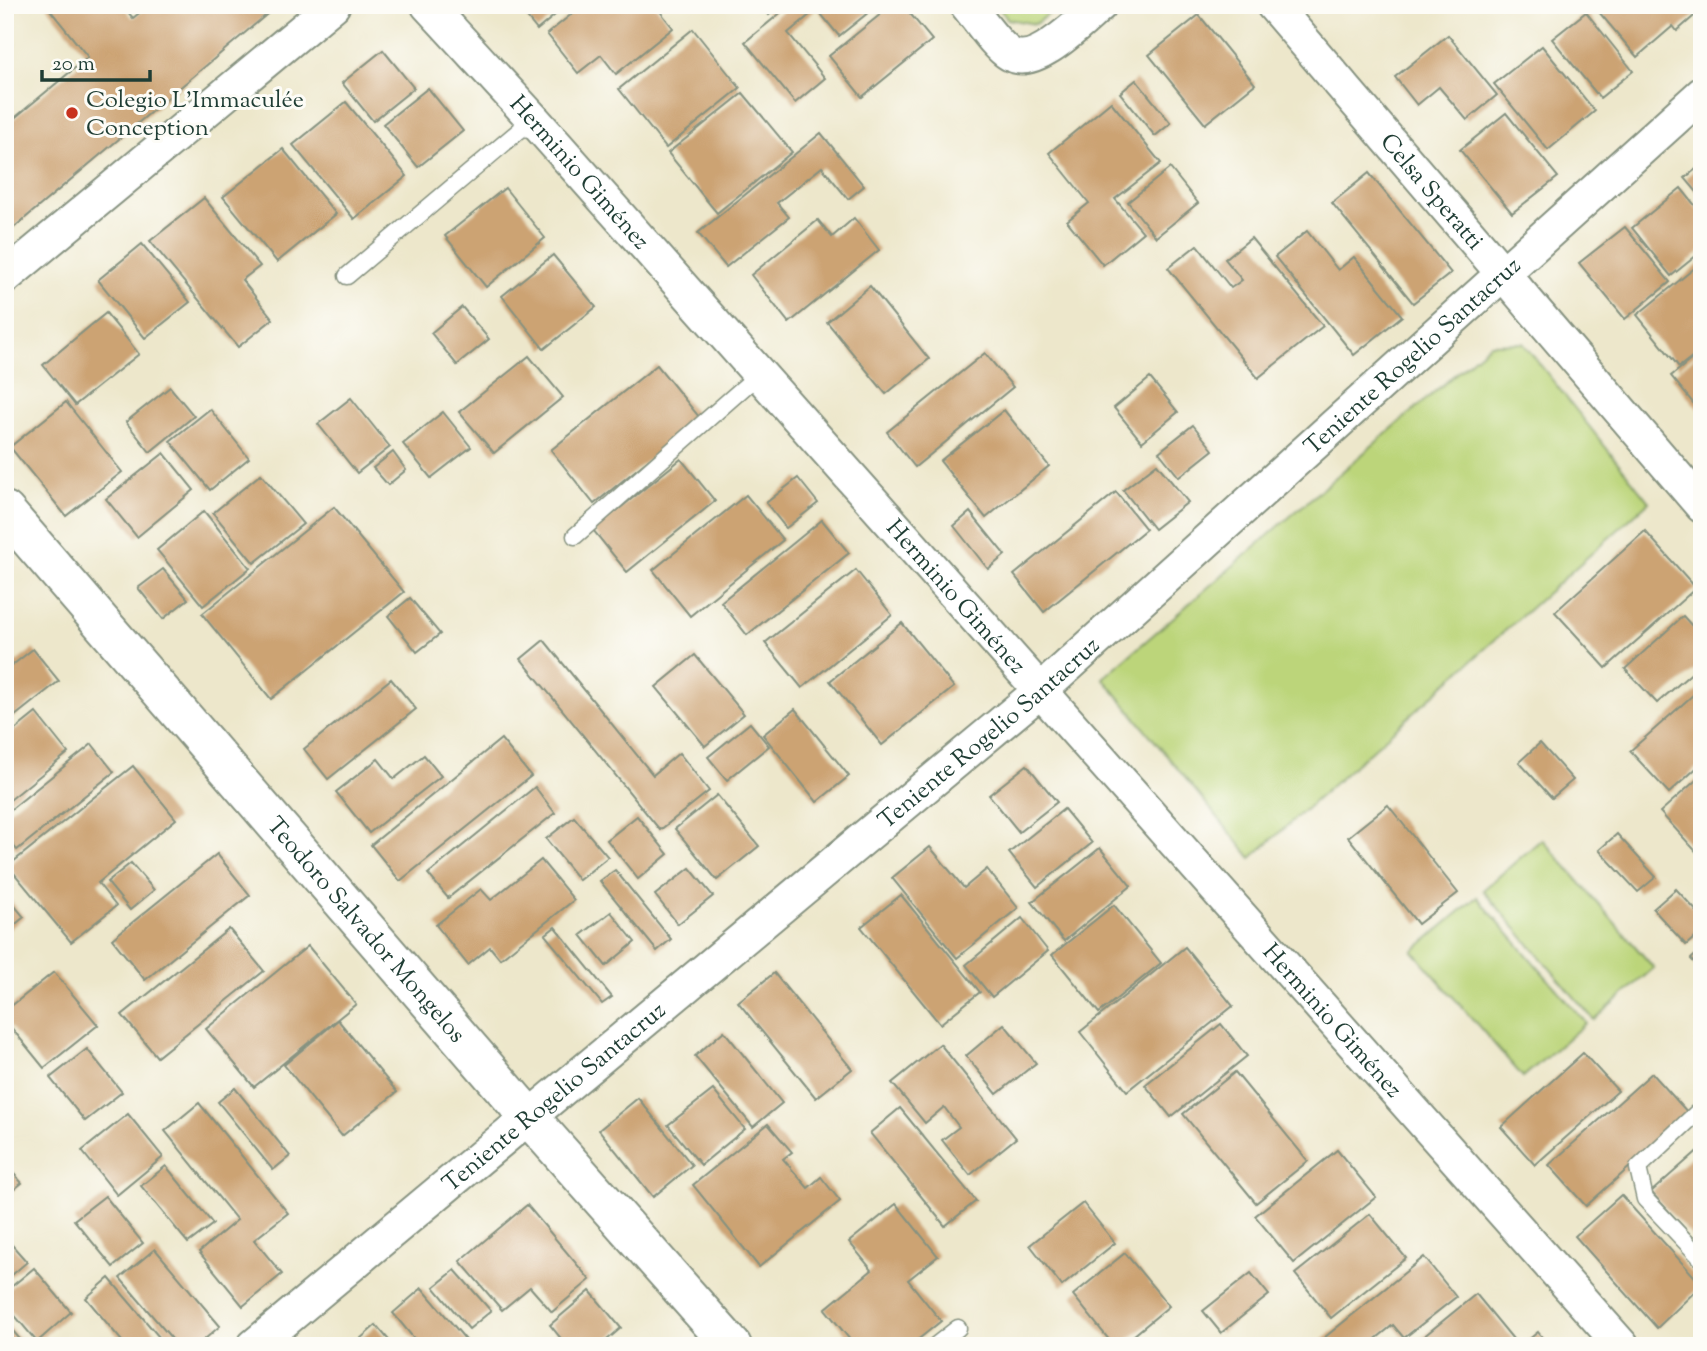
<svg xmlns="http://www.w3.org/2000/svg" width="1707" height="1351" viewBox="0 0 1707 1351" font-family="'Sorts Mill Goudy',serif">
<rect width="100%" height="100%" fill="#fdfcf7"/>
<filter id="ink" filterUnits="userSpaceOnUse"><feTurbulence type="fractalNoise" baseFrequency=".0143" numOctaves="2"/><feDisplacementMap in="SourceGraphic" scale="14" xChannelSelector="R" yChannelSelector="G"/><feConvolveMatrix kernelMatrix="1 2 1 2 8 2 1 2 1" color-interpolation-filters="sRGB"/></filter>
<filter id="wash" filterUnits="userSpaceOnUse"><feTurbulence type="fractalNoise" baseFrequency=".00686" numOctaves="4" result="noise"/><feDisplacementMap in="SourceGraphic" scale="28" xChannelSelector="R" yChannelSelector="G"/><feGaussianBlur stdDeviation="1.57" result="paint"/><feColorMatrix in="noise" values="0 0 0 0 0 0 0 0 0 0 0 0 0 0 0 0 0 1.4 0 .05"/><feComposite in="paint" operator="in"/></filter>
<g filter="url(#wash)">
<rect width="100%" height="100%" fill="#ede7cb"/>
<g fill="#bcd57a" stroke="#6e8957" stroke-width="2">
<polygon points="996,5 1061,5 1035,24 1008,19"/>
<polygon points="1523,343 1649,502 1251,858 1103,678 1490,344"/>
<polygon points="1542,839 1654,968 1594,1020 1483,890"/>
<polygon points="1477,897 1586,1023 1523,1077 1413,951"/>
</g>
<g id="blocks">
<g fill="#cca373">
<polygon points="46,5 122,5 133,18 149,5 278,5 5,235 5,126 88,57"/>
<polygon points="517,5 567,5 537,30"/>
<polygon points="583,5 655,5 673,28 616,74 601,55 578,73 547,34"/>
<polygon points="761,5 781,5 769,15"/>
<polygon points="790,5 864,5 869,12 839,36 817,9 788,33 825,78 795,103 745,42"/>
<polygon points="892,5 903,5 932,40 862,97 829,56"/>
<polygon points="1593,5 1702,5 1702,9 1677,31 1673,26 1637,57"/>
<polygon points="1586,12 1633,71 1600,98 1552,39"/>
<polygon points="1199,15 1255,84 1205,124 1149,55"/>
<polygon points="693,29 740,88 666,148 619,89"/>
<polygon points="1448,35 1497,95 1467,120 1439,87 1417,105 1395,77"/>
<polygon points="1542,46 1595,111 1548,150 1494,84"/>
<polygon points="383,50 414,88 373,121 342,83"/>
<polygon points="1136,80 1171,123 1155,136 1120,93"/>
<polygon points="428,88 463,131 418,167 383,124"/>
<polygon points="743,93 792,152 717,213 668,153"/>
<polygon points="346,102 407,176 354,219 293,145"/>
<polygon points="1111,102 1161,163 1115,199 1143,232 1103,265 1067,221 1089,203 1049,153"/>
<polygon points="1506,113 1558,177 1512,213 1460,150"/>
<polygon points="821,133 864,186 848,199 822,167 777,203 789,217 726,267 698,233"/>
<polygon points="283,149 336,214 277,262 223,197"/>
<polygon points="1702,164 1702,198 1685,178"/>
<polygon points="1170,168 1198,203 1156,237 1128,202"/>
<polygon points="1369,173 1451,273 1413,303 1332,203"/>
<polygon points="505,188 545,238 486,287 445,236"/>
<polygon points="1681,188 1702,214 1702,251 1671,276 1632,228"/>
<polygon points="204,198 260,266 242,280 273,319 238,347 150,241"/>
<polygon points="854,218 879,250 789,323 751,275 818,220 832,237"/>
<polygon points="1625,227 1670,282 1625,319 1579,263"/>
<polygon points="1307,231 1338,270 1354,257 1402,316 1354,355 1275,257"/>
<polygon points="1251,238 1323,326 1258,378 1168,268 1197,245 1231,288 1242,280 1225,259"/>
<polygon points="142,244 190,302 145,338 98,280"/>
<polygon points="553,255 596,307 544,349 502,296"/>
<polygon points="1702,262 1702,349 1679,367 1637,315"/>
<polygon points="870,286 929,359 886,394 827,322"/>
<polygon points="462,307 489,339 457,365 431,333"/>
<polygon points="106,313 139,354 75,405 43,365"/>
<polygon points="1702,351 1702,414 1671,376"/>
<polygon points="985,353 1013,387 915,467 887,432"/>
<polygon points="529,356 563,397 494,453 459,412"/>
<polygon points="657,365 700,418 594,504 551,450"/>
<polygon points="1150,378 1178,412 1142,442 1114,408"/>
<polygon points="170,387 194,416 150,452 126,422"/>
<polygon points="351,398 390,447 357,473 318,424"/>
<polygon points="66,402 122,472 66,516 10,447"/>
<polygon points="210,409 249,458 210,490 170,441"/>
<polygon points="1004,410 1049,466 986,518 940,461"/>
<polygon points="443,412 471,447 431,478 403,444"/>
<polygon points="1193,425 1213,450 1179,477 1159,452"/>
<polygon points="393,452 406,470 388,485 373,468"/>
<polygon points="164,453 194,490 137,537 106,499"/>
<polygon points="681,459 715,501 627,572 593,530"/>
<polygon points="1157,464 1188,502 1154,529 1123,490"/>
<polygon points="261,474 303,524 254,563 213,513"/>
<polygon points="798,478 818,503 786,528 766,503"/>
<polygon points="1116,492 1146,529 1044,612 1014,575"/>
<polygon points="746,495 783,540 690,616 653,570"/>
<polygon points="334,507 404,592 271,699 202,614"/>
<polygon points="204,511 250,568 203,606 157,550"/>
<polygon points="970,512 1005,555 988,569 954,526"/>
<polygon points="822,520 849,553 747,635 721,602"/>
<polygon points="1645,531 1696,588 1606,668 1555,612"/>
<polygon points="163,569 188,599 163,619 138,588"/>
<polygon points="856,570 892,615 802,688 765,643"/>
<polygon points="410,598 440,634 417,652 388,616"/>
<polygon points="1683,616 1702,637 1702,664 1657,703 1625,669"/>
<polygon points="902,623 954,687 882,745 830,681"/>
<polygon points="544,640 653,775 679,753 709,791 660,830 521,659"/>
<polygon points="33,649 59,681 5,724 5,671"/>
<polygon points="695,655 744,714 705,746 656,687"/>
<polygon points="391,679 416,709 328,779 304,749"/>
<polygon points="1702,687 1702,763 1669,793 1630,751"/>
<polygon points="795,709 849,776 817,802 763,735"/>
<polygon points="36,713 68,753 5,804 5,738"/>
<polygon points="750,723 769,746 727,780 708,757"/>
<polygon points="501,739 531,776 400,881 371,845"/>
<polygon points="1540,743 1573,780 1552,798 1519,762"/>
<polygon points="92,744 114,772 17,850 5,835 5,814"/>
<polygon points="424,755 441,776 369,833 336,792 378,759 394,779"/>
<polygon points="1027,765 1057,802 1019,832 989,795"/>
<polygon points="133,766 176,819 98,883 116,906 71,942 8,866"/>
<polygon points="1702,775 1702,858 1660,812"/>
<polygon points="535,787 555,813 448,898 428,874"/>
<polygon points="717,795 759,846 717,880 675,829"/>
<polygon points="1388,805 1458,893 1418,924 1348,837"/>
<polygon points="1064,809 1092,843 1037,887 1009,853"/>
<polygon points="637,816 668,854 638,879 607,840"/>
<polygon points="574,817 608,857 579,880 546,839"/>
<polygon points="1617,834 1656,877 1638,892 1599,850"/>
<polygon points="930,847 964,888 987,869 1018,908 957,958 892,878"/>
<polygon points="1100,848 1131,886 1064,941 1032,902"/>
<polygon points="217,854 250,895 145,980 112,939"/>
<polygon points="541,860 574,900 500,959 490,947 468,965 436,925 481,889 491,900"/>
<polygon points="131,863 154,890 130,910 107,882"/>
<polygon points="690,868 713,896 678,924 655,895"/>
<polygon points="615,870 671,939 657,951 600,881"/>
<polygon points="1676,889 1702,917 1702,931 1686,945 1653,909"/>
<polygon points="5,894 24,917 5,933"/>
<polygon points="901,895 980,992 940,1024 861,927"/>
<polygon points="1114,905 1161,963 1099,1013 1052,955"/>
<polygon points="611,912 635,942 606,966 581,935"/>
<polygon points="1022,918 1048,951 992,997 966,965"/>
<polygon points="555,927 612,997 602,1004 545,935"/>
<polygon points="229,929 264,971 157,1057 122,1015"/>
<polygon points="308,946 356,1004 254,1087 206,1029"/>
<polygon points="1185,947 1233,1006 1127,1091 1080,1032"/>
<polygon points="1702,949 1702,971 1691,959"/>
<polygon points="54,972 98,1025 44,1068 5,1020 5,1011"/>
<polygon points="774,973 852,1069 816,1098 738,1002"/>
<polygon points="338,1020 397,1092 342,1136 284,1065"/>
<polygon points="1004,1024 1036,1063 997,1094 966,1056"/>
<polygon points="1221,1024 1247,1056 1171,1117 1145,1085"/>
<polygon points="724,1031 782,1103 753,1127 695,1056"/>
<polygon points="940,1044 1016,1138 970,1175 942,1140 959,1127 944,1107 925,1123 892,1083"/>
<polygon points="87,1049 122,1092 85,1121 50,1078"/>
<polygon points="1583,1053 1618,1091 1535,1165 1501,1127"/>
<polygon points="1235,1072 1308,1161 1256,1203 1183,1114"/>
<polygon points="1652,1073 1689,1114 1586,1206 1549,1165"/>
<polygon points="235,1088 290,1156 273,1170 218,1102"/>
<polygon points="713,1090 745,1129 701,1165 668,1125"/>
<polygon points="638,1098 692,1165 653,1197 599,1130"/>
<polygon points="199,1103 288,1213 254,1240 282,1274 243,1306 199,1252 237,1220 165,1131"/>
<polygon points="900,1108 976,1201 945,1226 870,1133"/>
<polygon points="128,1114 163,1157 117,1195 82,1151"/>
<polygon points="768,1124 792,1152 783,1159 808,1188 821,1177 840,1201 759,1267 693,1185"/>
<polygon points="1702,1147 1702,1247 1651,1192"/>
<polygon points="1337,1150 1376,1197 1294,1263 1255,1216"/>
<polygon points="5,1164 22,1183 5,1197"/>
<polygon points="166,1166 213,1224 188,1243 141,1186"/>
<polygon points="1621,1195 1702,1285 1657,1328 1575,1236"/>
<polygon points="105,1196 143,1243 113,1267 74,1220"/>
<polygon points="1083,1203 1115,1243 1062,1286 1030,1245"/>
<polygon points="896,1204 938,1256 908,1280 941,1321 910,1346 855,1346 825,1309 872,1270 849,1242"/>
<polygon points="527,1205 590,1280 552,1312 530,1287 502,1310 460,1261"/>
<polygon points="1370,1214 1406,1258 1331,1318 1295,1274"/>
<polygon points="5,1237 27,1262 5,1281"/>
<polygon points="155,1249 220,1326 197,1346 178,1346 120,1278"/>
<polygon points="1125,1253 1169,1306 1121,1346 1114,1346 1073,1295"/>
<polygon points="1424,1257 1456,1297 1404,1338 1393,1325 1367,1346 1322,1346 1319,1342"/>
<polygon points="34,1268 71,1312 37,1342 5,1304 5,1292"/>
<polygon points="455,1270 491,1311 469,1329 434,1287"/>
<polygon points="1251,1273 1269,1295 1221,1333 1203,1311"/>
<polygon points="109,1278 159,1337 149,1346 126,1346 86,1298"/>
<polygon points="422,1288 471,1346 420,1346 393,1313"/>
<polygon points="590,1291 621,1328 600,1346 567,1346 550,1325"/>
<polygon points="1476,1294 1513,1339 1505,1346 1412,1346"/>
<polygon points="5,1322 26,1346 5,1346"/>
<polygon points="376,1325 394,1346 352,1346"/>
<polygon points="1538,1332 1549,1346 1521,1346"/>
</g>
</g>
</g>
<g filter="url(#ink)">
<use href="#blocks" fill-opacity="0" stroke="#869280" stroke-width="2"/>
<g fill="none" stroke-linecap="round" stroke-linejoin="round">
<g stroke="#869280" stroke-width="19">
<g id="lane">
<polyline points="347,276 533,119"/>
<polyline points="575,536 758,375"/>
<polyline points="1702,1108 1638,1168 1645,1199 1702,1259"/>
<polyline points="935,1346 958,1328"/>
</g>
</g>
<g stroke="#869280" stroke-width="37">
<g id="street">
<path id="s1" d="M428,5L533,119L1622,1346"/>
<path d="M967,5C978,18 996,46 1010,54C1035,69 1081,21 1100,5"/>
<path id="s2" d="M1273,5L1702,506"/>
<polyline points="5,277 333,5"/>
<path id="s3" d="M254,1346L1039,692L1702,94"/>
</g>
</g>
<g stroke="#869280" stroke-width="42">
<g id="secondary">
<path id="s4" d="M5,511L527,1115L732,1346"/>
</g>
</g>
<use href="#lane" stroke="#fff" stroke-width="16"/>
<use href="#street" stroke="#fff" stroke-width="33"/>
<use href="#secondary" stroke="#fff" stroke-width="38"/>
</g>
</g>
<circle fill="#c8321e" stroke="#fdfcf7" stroke-width="2.5" cx="72" cy="113" r="7"/>
<g text-anchor="middle" stroke-width="6" stroke-linejoin="round" paint-order="stroke">
<g font-size="24" fill="#1f3d34" stroke="#fdfcf7" text-anchor="start">
<text x="86" y="107">Colegio L'Immaculée<tspan x="86" dy="28">Conception</tspan></text>
</g>
<g font-size="24" fill="#1f3d34" stroke="#fdfcf7">
<text dy="8" stroke="none"><textPath href="#s1" startOffset="226">Herminio Giménez</textPath></text>
<text dy="8" stroke="none"><textPath href="#s2" startOffset="245">Celsa Speratti</textPath></text>
<text dy="8" stroke="none"><textPath href="#s3" startOffset="1524">Teniente Rogelio Santacruz</textPath></text>
<text dy="8" stroke="none"><textPath href="#s1" startOffset="793">Herminio Giménez</textPath></text>
<text dy="8" stroke="none"><textPath href="#s3" startOffset="957">Teniente Rogelio Santacruz</textPath></text>
<text dy="8" stroke="none"><textPath href="#s4" startOffset="553">Teodoro Salvador Mongelos</textPath></text>
<text dy="8" stroke="none"><textPath href="#s1" startOffset="1360">Herminio Giménez</textPath></text>
<text dy="8" stroke="none"><textPath href="#s3" startOffset="390">Teniente Rogelio Santacruz</textPath></text>
</g>
</g>
<rect width="1707" height="1351" fill="none" stroke="#fdfcf7" stroke-width="28"/>
<path d="M42 70v10h108v-10" fill="none" stroke="#1f3d34" stroke-width="3.5"/>
<text x="52" y="70" font-size="21" fill="#1f3d34" stroke="#fdfcf7" stroke-width="5" paint-order="stroke">20 m</text>
</svg>
